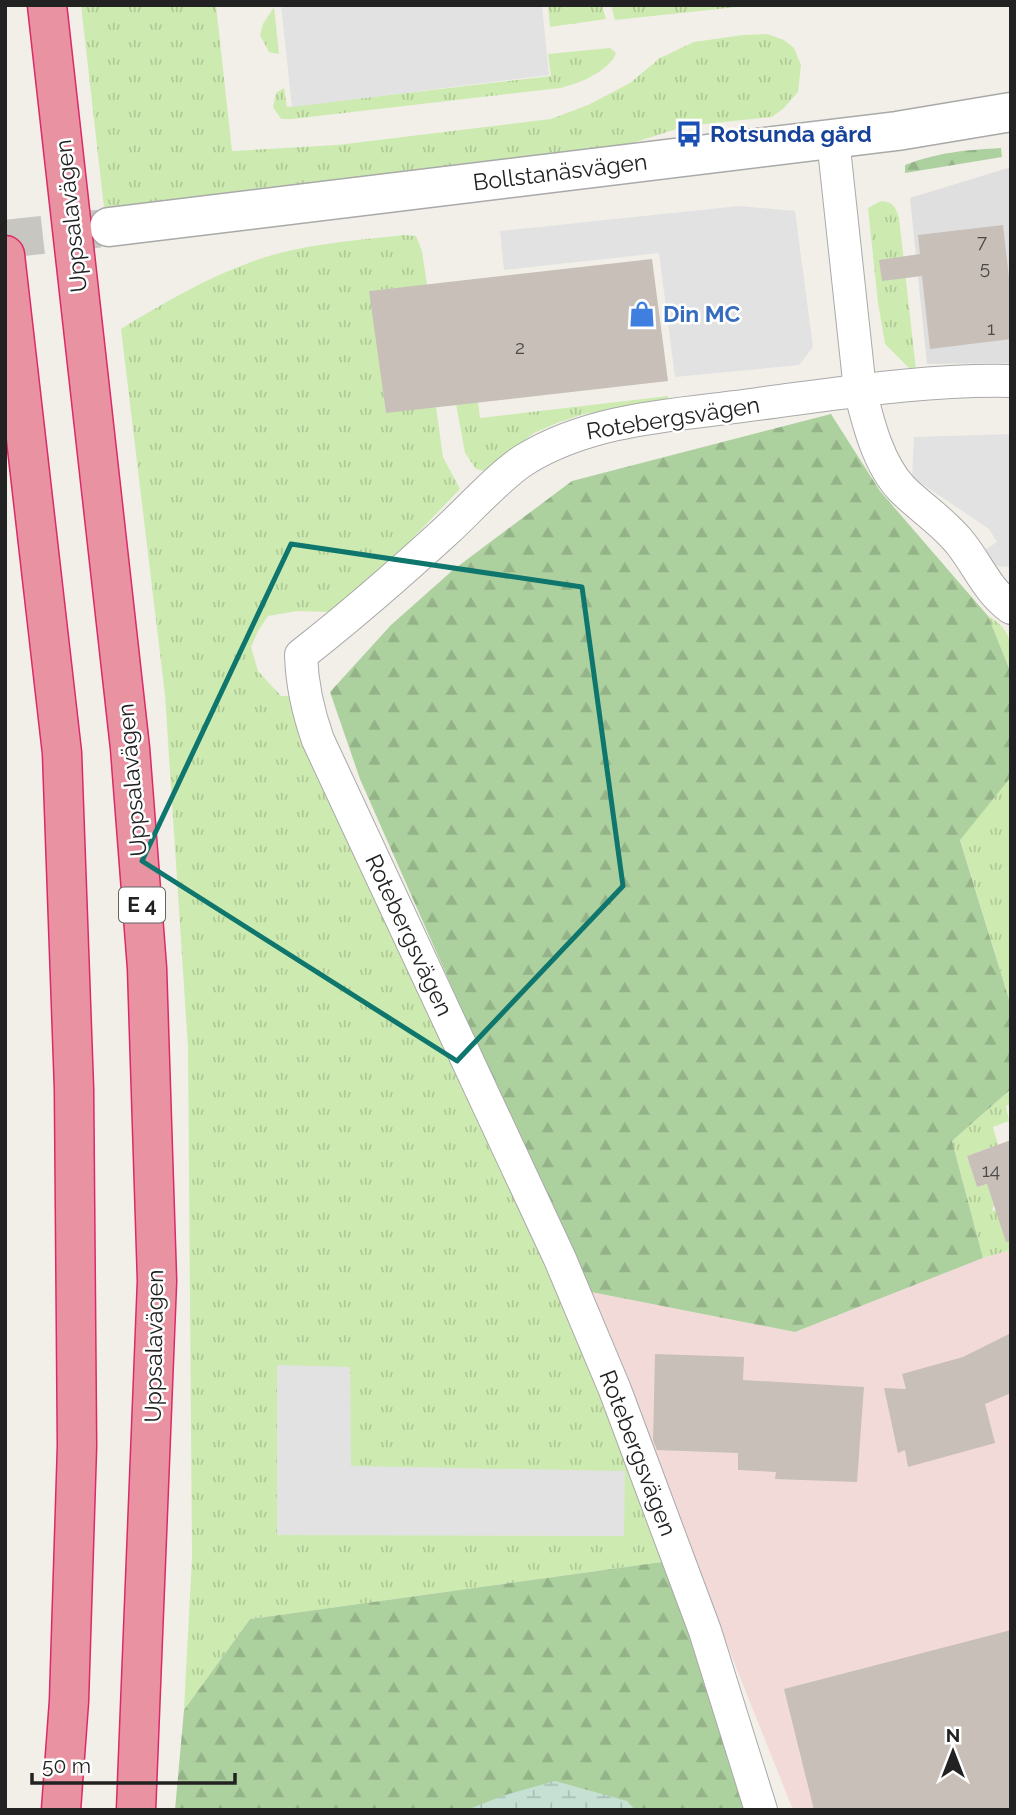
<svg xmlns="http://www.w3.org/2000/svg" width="1016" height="1815" viewBox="0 0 1016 1815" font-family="Raleway,sans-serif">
<defs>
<pattern id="grass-tufts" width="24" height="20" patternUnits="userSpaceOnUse" patternTransform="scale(1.75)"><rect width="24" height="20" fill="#cdebb0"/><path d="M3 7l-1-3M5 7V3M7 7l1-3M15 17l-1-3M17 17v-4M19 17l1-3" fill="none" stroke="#b0c997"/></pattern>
<pattern id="forest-firs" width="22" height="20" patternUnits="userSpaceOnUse" patternTransform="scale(1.75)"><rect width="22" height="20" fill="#add19e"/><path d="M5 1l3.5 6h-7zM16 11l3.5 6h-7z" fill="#95b388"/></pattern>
<pattern id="wetland-marsh" width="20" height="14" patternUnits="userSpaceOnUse" patternTransform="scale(1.75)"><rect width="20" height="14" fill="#c6e0d4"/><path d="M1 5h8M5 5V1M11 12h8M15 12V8" fill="none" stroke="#aac0b6"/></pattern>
</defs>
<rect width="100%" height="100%" fill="#f2efe9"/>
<polygon fill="#e0dfdf" points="1011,167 1011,363 927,364 910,198"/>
<polygon fill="#f2dad9" points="1011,1250 1011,1810 793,1810 586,1291 795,1332 983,1258"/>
<g fill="url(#grass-tufts)">
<polygon points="81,5 216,5 232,151 337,145 551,119 588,105 630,83 660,58 694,42 743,35 767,34 784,40 794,48 801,65 798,92 784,108 772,117 686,126 601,153 104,208"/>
<polygon points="548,5 602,5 606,19 550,27"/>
<polygon points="611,5 756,5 615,20"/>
<polygon points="274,7 279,54 269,52 260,35 263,24"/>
<path d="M610,48L616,53C610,71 578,84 560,88L292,119H281L273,107L276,93L284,88L287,107L551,76L548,54Z"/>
<path d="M881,201C893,202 895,206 899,218L916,370L910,369L885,344L878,303L868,208Z"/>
<path d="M404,235L416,236L422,251L427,285L370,291L386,412L436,407L443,457L460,489L385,567L342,607L328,612L297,611L268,616L258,631L251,647L258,671L281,696H294L584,1354L669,1561L250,1619L184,1710L192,1557L188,1048L165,695L121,329C170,299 220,270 276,254C317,243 361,240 404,235Z"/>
<polygon points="668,396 668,403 584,414 557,423 534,433 485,471 476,469 465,453 456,404 478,402 480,418"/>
<path d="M988,616C1014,630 1011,647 1011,673Z"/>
<polygon points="1011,777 1011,1006 960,839"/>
<polygon points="1011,1089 1011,1104 1006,1106 1009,1121 993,1127 998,1145 967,1156 977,1187 987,1184 994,1205 992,1211 1011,1206 1011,1250 983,1258 952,1141"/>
</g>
<g fill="url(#forest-firs)">
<path d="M1001,148L1002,157L905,173V165C939,152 966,150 1001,148Z"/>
<polygon points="831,414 880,491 988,616 1011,673 1011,777 960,840 1011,1006 1011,1089 952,1141 983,1258 795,1332 586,1291 360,779 330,692 391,625 453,570 572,481"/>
<polygon points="669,1561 753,1810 175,1810 184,1710 250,1619"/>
</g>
<polygon fill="url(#wetland-marsh)" points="555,1781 627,1801 635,1810 467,1810 502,1796"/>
<g fill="#e2e2e2">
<polygon points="281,5 542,5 549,75 292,107"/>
<polygon points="739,206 795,211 813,347 799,365 675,377 659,253 504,270 500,231"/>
<polygon points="1011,434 1011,567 981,565 974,557 997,542 989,529 912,477 914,437"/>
<polygon points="277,1365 350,1367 351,1466 625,1471 624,1536 277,1535"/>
</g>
<g fill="#c7bfb8">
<polygon points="1003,225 1011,295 1011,339 930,349 922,276 882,281 879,260 920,254 918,235"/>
<polygon points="652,259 668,381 386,413 369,291"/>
<polygon points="1011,1140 1011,1241 1006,1242 987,1184 977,1187 967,1156"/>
<polygon points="1011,1333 1011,1393 985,1404 995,1443 908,1467 905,1450 898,1453 884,1388 906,1389 902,1374 963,1357"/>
<polygon points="655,1354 744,1357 743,1380 864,1387 857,1482 775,1479 776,1472 738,1470 738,1453 657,1450 653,1440"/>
<polygon points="1011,1630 1011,1810 814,1810 784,1689"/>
</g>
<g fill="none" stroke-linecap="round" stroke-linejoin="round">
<polyline stroke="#c8c6c1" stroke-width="38" stroke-dasharray="38 19" stroke-linecap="butt" points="5,239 104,228"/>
<g stroke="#a9a9a9" stroke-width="34">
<g id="minor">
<path d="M833,139L860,390C868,422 878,464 902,489C921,508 945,523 961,544C979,567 987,590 1011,608"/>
<path d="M761,1810L705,1631L615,1390L560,1259L318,740C308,712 302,685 301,655C352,615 398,575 446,531C468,511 499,476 524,460C593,417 679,415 758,404C842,393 926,379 1011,381"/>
</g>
</g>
<g stroke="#a9a9a9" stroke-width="41">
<polyline id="tertiary" points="109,227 897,131 1011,112"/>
</g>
<g stroke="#dc2a67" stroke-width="41">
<g id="motorway">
<polyline points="47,5 130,748 147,968 157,1281 136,1810"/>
<polyline points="5,255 62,753 74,1089 77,1446 69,1701 61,1810"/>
</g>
</g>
<use href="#minor" stroke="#fff" stroke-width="32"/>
<use href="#tertiary" stroke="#fff" stroke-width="38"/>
<use href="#motorway" stroke="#e892a2" stroke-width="38"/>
</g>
<path fill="none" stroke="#0f766e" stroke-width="5" stroke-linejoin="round" d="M291,544L582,587L623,886L457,1061L142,861Z"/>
<defs>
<g id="bus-bare" transform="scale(2.1)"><path d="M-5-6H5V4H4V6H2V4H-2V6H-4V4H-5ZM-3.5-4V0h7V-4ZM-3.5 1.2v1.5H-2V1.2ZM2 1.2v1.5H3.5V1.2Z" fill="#1a4fb4" stroke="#fff" stroke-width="2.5" paint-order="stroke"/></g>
<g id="shop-bare" transform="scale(2.1)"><path d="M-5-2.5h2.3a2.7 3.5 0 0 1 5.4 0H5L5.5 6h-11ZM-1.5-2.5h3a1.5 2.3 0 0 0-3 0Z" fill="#3f7fe0" stroke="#fff" stroke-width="2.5" paint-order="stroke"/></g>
</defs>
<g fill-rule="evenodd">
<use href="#bus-bare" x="689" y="134"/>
<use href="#shop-bare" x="642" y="314"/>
</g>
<g text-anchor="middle" stroke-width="5" stroke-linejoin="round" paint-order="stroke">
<g font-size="19" fill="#4b4948">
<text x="982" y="248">7</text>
<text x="985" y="274">5</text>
<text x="991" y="335">1</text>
<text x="520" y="354">2</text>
<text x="991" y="1177">14</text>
</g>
<rect fill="#fff" stroke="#646464" stroke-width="2" x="119" y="887.5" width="46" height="35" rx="5"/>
<g font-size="21" font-weight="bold" fill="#222">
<text x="142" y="912">E 4</text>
</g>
<g font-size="23" font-weight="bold" fill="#164399" stroke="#fff" text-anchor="start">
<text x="710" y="142">Rotsunda gård</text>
</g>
<g font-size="23" fill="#222" stroke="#fff">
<text transform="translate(560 172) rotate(-7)" y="8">Bollstanäsvägen</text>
<text transform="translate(71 216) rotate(-96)" y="8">Uppsalavägen</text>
<text transform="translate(673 418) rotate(-9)" y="8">Rotebergsvägen</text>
<text transform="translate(132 780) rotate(-95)" y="8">Uppsalavägen</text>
<text transform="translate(409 935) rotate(65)" y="8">Rotebergsvägen</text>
<text transform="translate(154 1346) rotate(-89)" y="8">Uppsalavägen</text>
<text transform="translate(638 1453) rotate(69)" y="8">Rotebergsvägen</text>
</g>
<g font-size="23" font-weight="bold" fill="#366cbe" stroke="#fff" text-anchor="start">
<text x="663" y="322">Din MC</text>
</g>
</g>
<rect width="1016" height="1815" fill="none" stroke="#222222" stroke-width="14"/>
<g transform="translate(953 1752)" stroke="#ffffff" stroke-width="5" paint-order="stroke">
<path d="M0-5L12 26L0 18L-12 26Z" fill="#222222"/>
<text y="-10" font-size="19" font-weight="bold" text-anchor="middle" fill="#222222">N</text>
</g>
<path d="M32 1773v10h203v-10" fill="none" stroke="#222222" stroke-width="3.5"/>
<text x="42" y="1773" font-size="21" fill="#222222" stroke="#ffffff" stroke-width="5" paint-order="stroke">50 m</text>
</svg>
